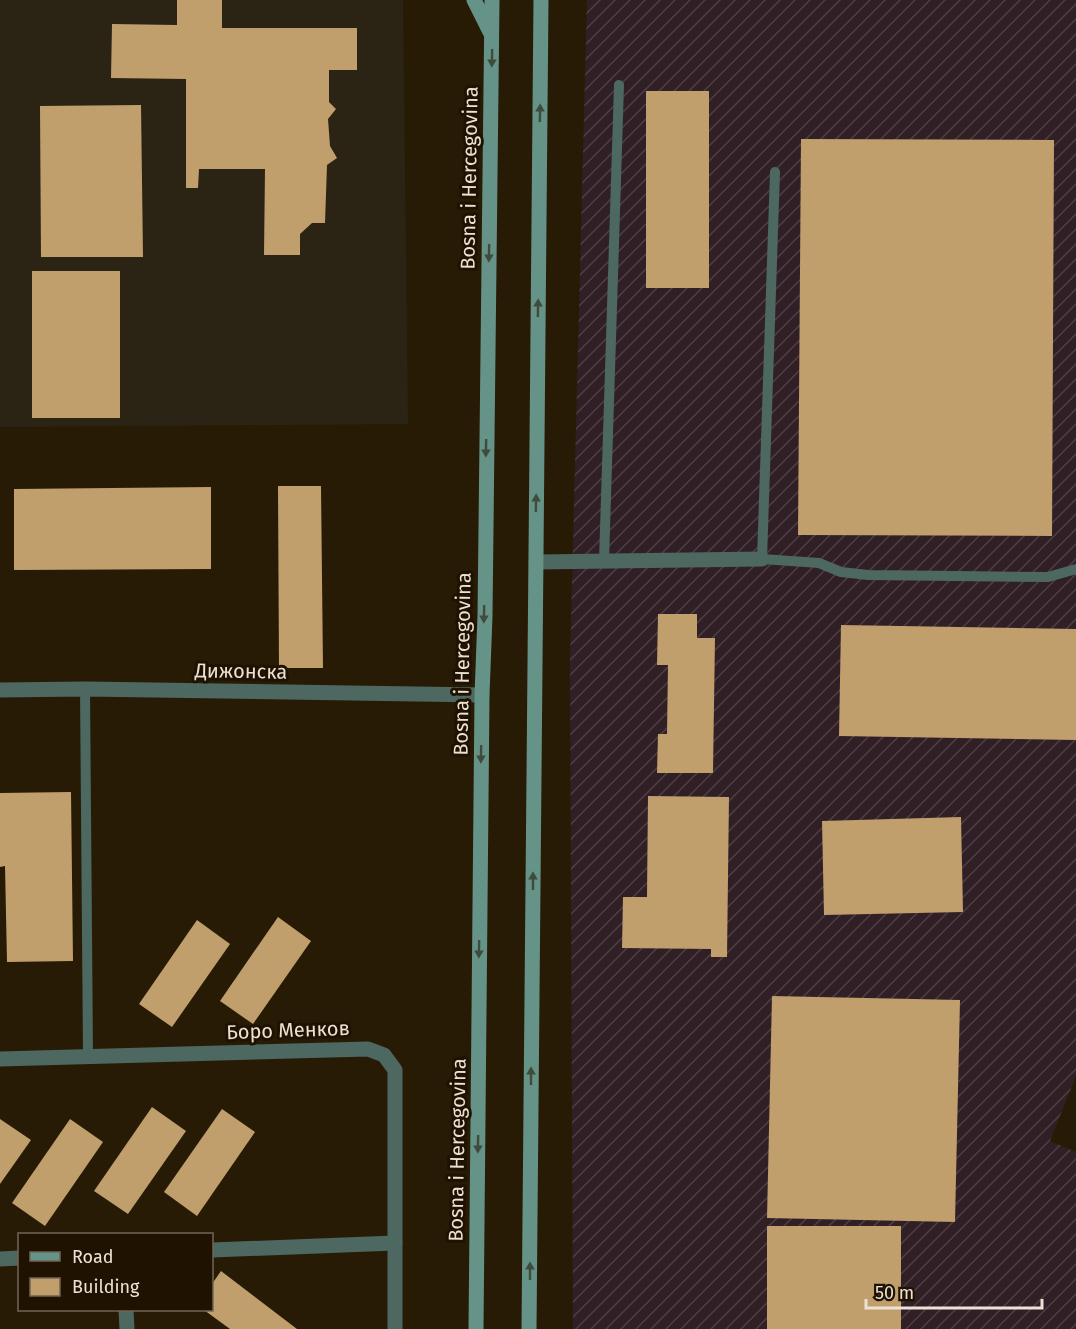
<svg xmlns="http://www.w3.org/2000/svg" width="1076" height="1329" viewBox="0 0 1076 1329" font-family="'Fira Sans',sans-serif">
<defs>
<pattern id="industrial-furrows" width="10" height="10" patternUnits="userSpaceOnUse" patternTransform="scale(1.5)"><rect width="10" height="10" fill="#311f26"/><path d="M-1 1l2-2M0 10L10 0M9 11l2-2" fill="none" stroke="#4f3f45"/></pattern>
</defs>
<rect width="100%" height="100%" fill="#281b05"/>
<polygon fill="url(#industrial-furrows)" points="587,0 1076,0 1076,1076 1050,1141 1076,1152 1076,1329 573,1329 570,661"/>
<polygon fill="#2b2414" points="0,0 403,0 408,424 0,427"/>
<g fill="#c09f6d">
<polygon points="177,0 222,0 222,28 357,28 357,70 329,70 329,102 336,109 328,119 330,146 337,158 327,165 325,223 312,223 300,234 300,255 264,255 265,169 199,169 198,188 186,188 186,79 111,78 112,24 177,25"/>
<rect x="646" y="91" width="63" height="197"/>
<polygon points="141,105 143,257 41,257 40,106"/>
<polygon points="801,139 1054,140 1052,536 798,535"/>
<rect x="32" y="271" width="88" height="147"/>
<polygon points="278,486 321,486 323,668 279,668"/>
<polygon points="211,487 211,569 14,570 14,489"/>
<polygon points="658,614 697,614 697,638 715,638 713,773 657,773 658,734 667,734 668,665 657,665"/>
<polygon points="841,625 1076,629 1076,740 839,736"/>
<polygon points="71,792 73,961 7,962 5,866 0,867 0,793"/>
<polygon points="648,796 729,797 727,957 711,957 711,949 622,948 623,897 647,897"/>
<polygon points="961,817 963,912 824,915 822,821"/>
<polygon points="278,917 311,941 253,1024 220,1001"/>
<polygon points="197,920 230,944 172,1027 139,1004"/>
<polygon points="772,996 960,1000 955,1222 767,1218"/>
<polygon points="152,1107 186,1131 128,1214 94,1191"/>
<polygon points="222,1109 255,1132 197,1216 164,1192"/>
<polygon points="0,1119 31,1140 0,1184"/>
<polygon points="70,1119 103,1142 45,1226 12,1203"/>
<rect x="767" y="1226" width="134" height="103"/>
<polygon points="221,1271 297,1329 230,1329 204,1310 212,1310 212,1284"/>
</g>
<g fill="none" stroke-linecap="round" stroke-linejoin="round">
<g stroke="#4c6861" stroke-width="10">
<polyline points="775,172 762,559 819,563 841,572 868,575 1048,577 1076,569"/>
<polyline points="604,561 619,85"/>
<polyline points="85,689 88,1056"/>
</g>
<g stroke="#4c6861" stroke-width="15">
<polyline points="536,562 762,559"/>
<polyline points="0,690 85,689 482,695"/>
<polyline points="0,1059 368,1049 384,1055 395,1070 395,1329"/>
<polyline points="212,1250 395,1243"/>
<polyline points="0,1259 20,1258"/>
<polyline points="126,1310 127,1329"/>
</g>
<g stroke="#669387" stroke-width="15">
<polyline points="474,0 490,32"/>
<polyline points="476,1329 482,695 485,616 492,0"/>
<polyline points="529,1329 541,0"/>
</g>
</g>
<defs><path id="oneway-solid" d="M-6-.8H1V-3.2L6.5 0L1 3.2V.8H-6Z" transform="scale(1.5)"/></defs>
<g fill="#3f4c3d">
<use href="#oneway-solid" transform="translate(492 58) rotate(91)"/>
<use href="#oneway-solid" transform="translate(540 113) rotate(-89)"/>
<use href="#oneway-solid" transform="translate(489 253) rotate(91)"/>
<use href="#oneway-solid" transform="translate(538 308) rotate(-89)"/>
<use href="#oneway-solid" transform="translate(486 448) rotate(91)"/>
<use href="#oneway-solid" transform="translate(536 503) rotate(-89)"/>
<use href="#oneway-solid" transform="translate(484 614) rotate(91)"/>
<use href="#oneway-solid" transform="translate(481 754) rotate(91)"/>
<use href="#oneway-solid" transform="translate(533 881) rotate(-90)"/>
<use href="#oneway-solid" transform="translate(479 949) rotate(91)"/>
<use href="#oneway-solid" transform="translate(531 1076) rotate(-90)"/>
<use href="#oneway-solid" transform="translate(478 1144) rotate(91)"/>
<use href="#oneway-solid" transform="translate(530 1271) rotate(-90)"/>
</g>
<g text-anchor="middle" stroke-width="6" stroke-linejoin="round" paint-order="stroke">
<g font-size="20" fill="#ebe2d5" stroke="#1f1200">
<text transform="translate(469 178) rotate(-89)" y="7">Bosna i Hercegovina</text>
<text transform="translate(462 664) rotate(-89)" y="7">Bosna i Hercegovina</text>
<text transform="translate(241 671) rotate(1)" y="7">Дижонска</text>
<text transform="translate(288 1030) rotate(-2)" y="7">Боро Менков</text>
<text transform="translate(457 1150) rotate(-89)" y="7">Bosna i Hercegovina</text>
</g>
</g>
<rect x="18" y="1233" width="195" height="78" fill="#1f1200" stroke="#716555" stroke-width="1.5"/>
<rect x="30" y="1252" width="30" height="9" fill="#669387" stroke="#716555" stroke-width="1.5"/>
<text x="72" y="1263" font-size="18" fill="#ebe2d5">Road</text>
<rect x="30" y="1278" width="30" height="18" fill="#c09f6d" stroke="#716555" stroke-width="1.5"/>
<text x="72" y="1293" font-size="18" fill="#ebe2d5">Building</text>
<path d="M866 1299v9h176v-9" fill="none" stroke="#ebe2d5" stroke-width="3"/>
<text x="875" y="1299" font-size="18" fill="#ebe2d5" stroke="#1f1200" stroke-width="4.5" paint-order="stroke">50 m</text>
</svg>
